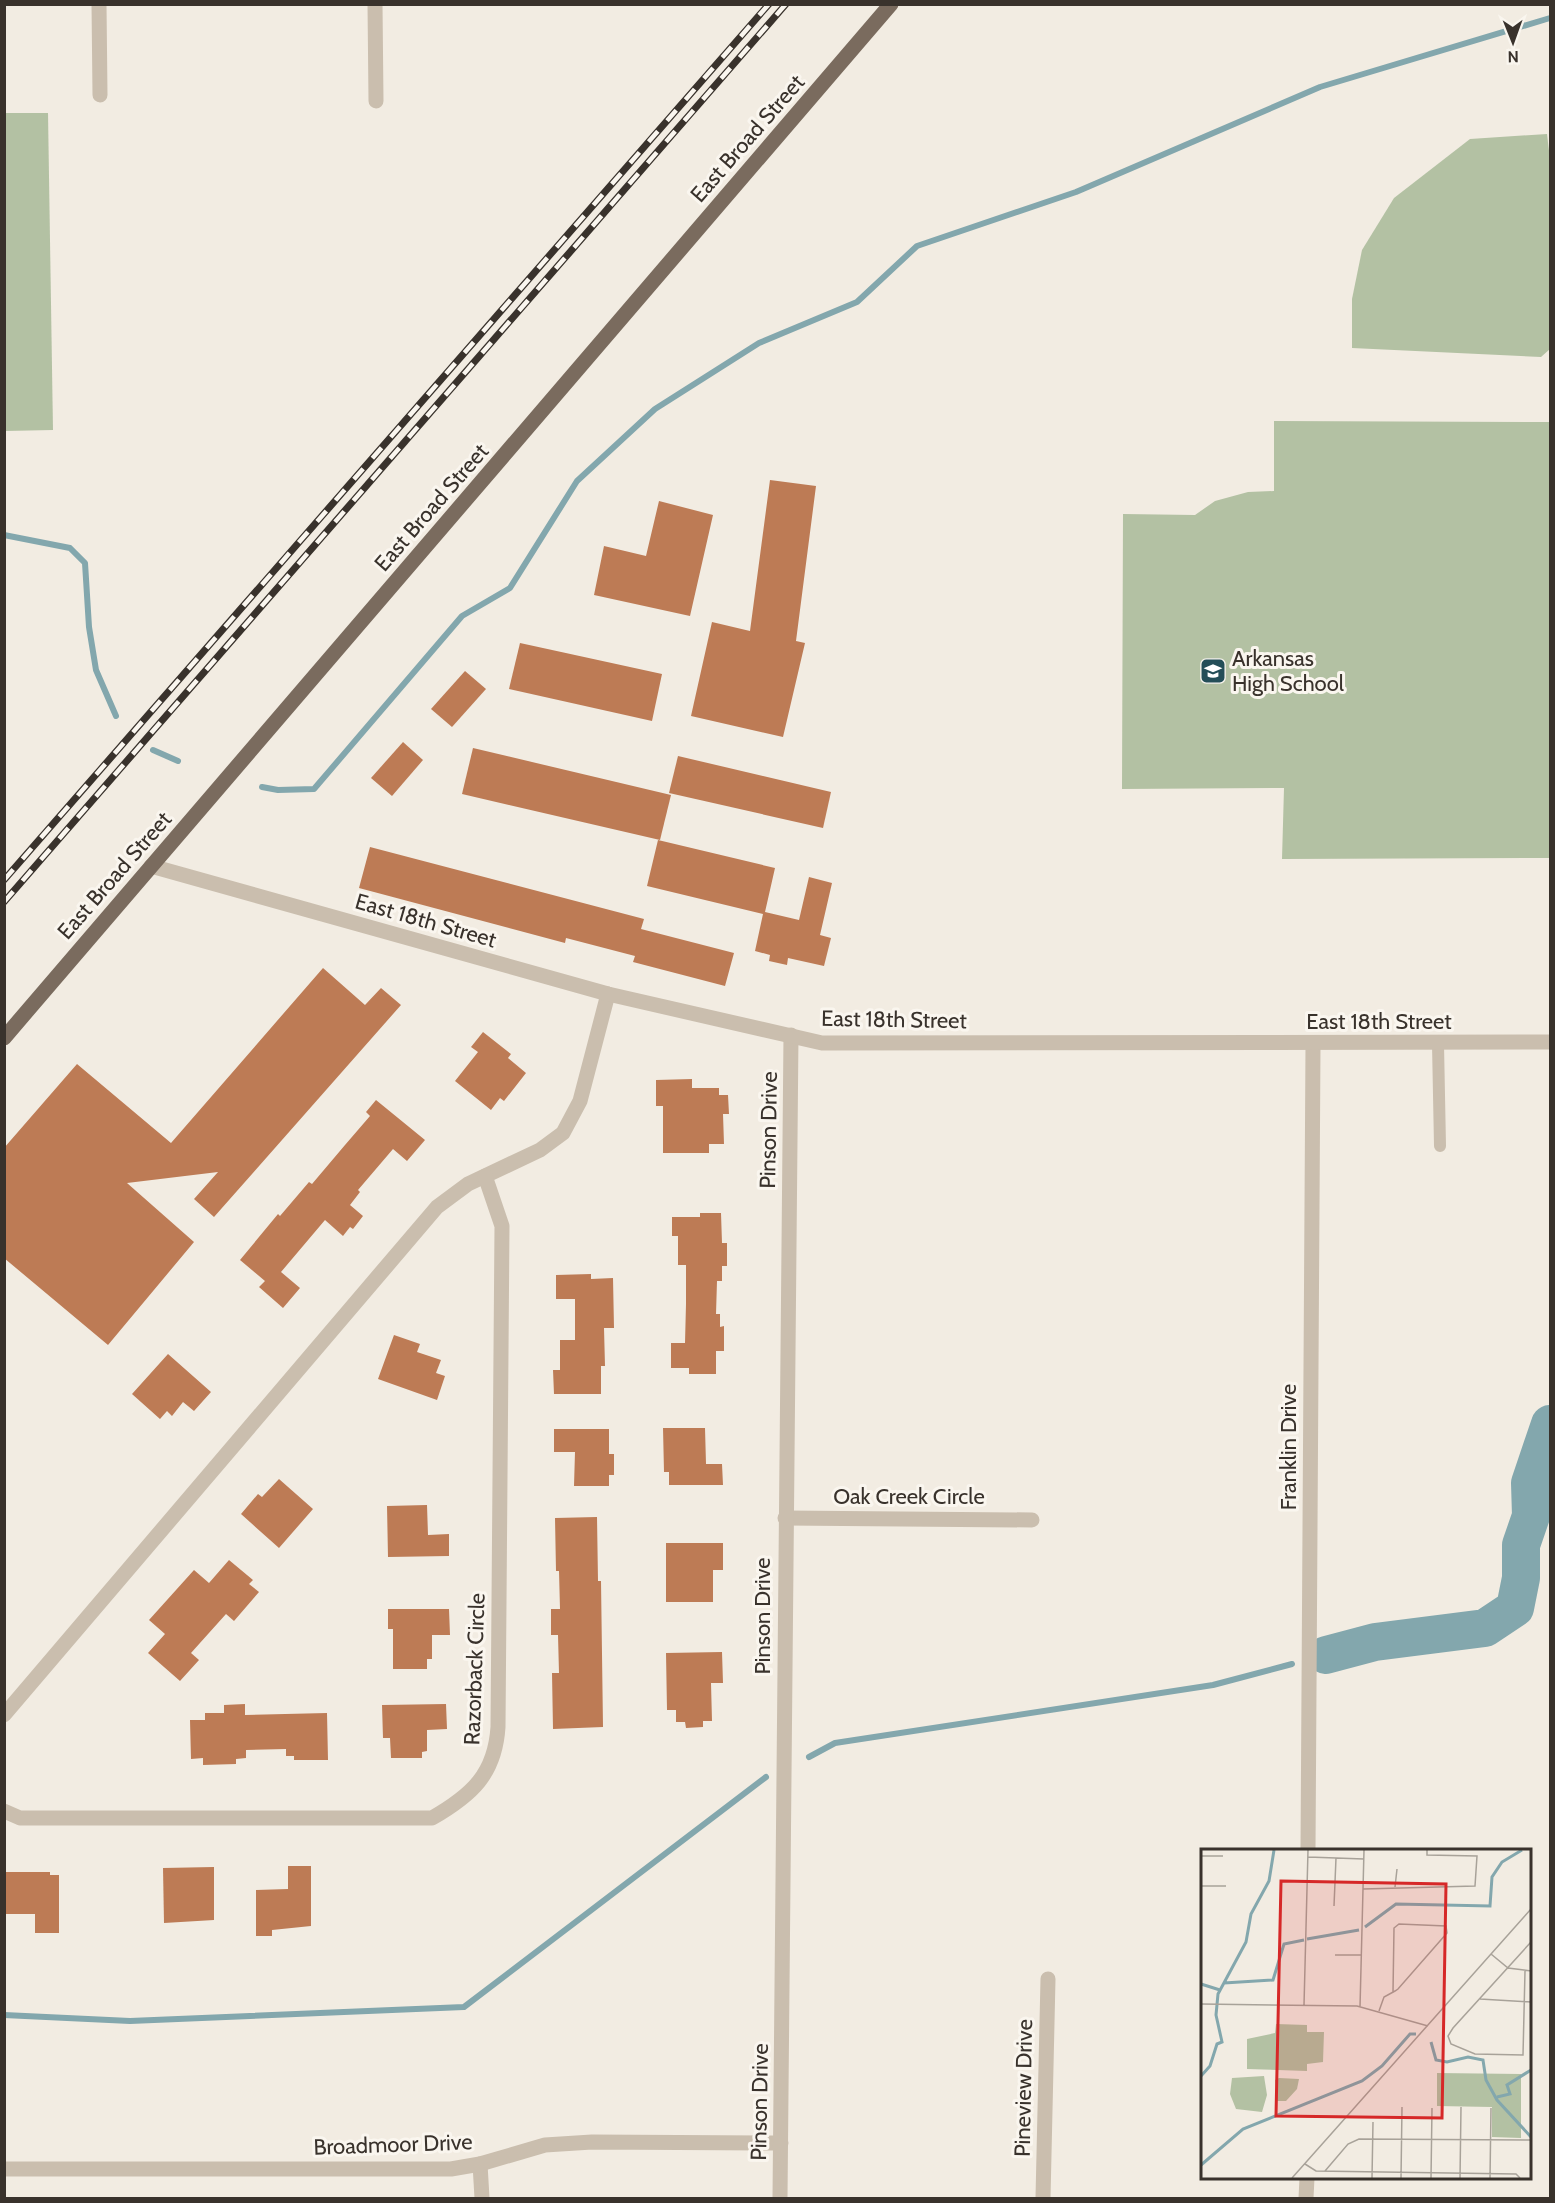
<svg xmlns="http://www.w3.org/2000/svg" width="1555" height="2203" viewBox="0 0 1555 2203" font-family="Cabin,sans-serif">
<rect width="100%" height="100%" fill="#f2ece2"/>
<g fill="#b3c1a3">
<polygon points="4,113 48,113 53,430 5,431"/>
<polygon points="1547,134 1550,159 1550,349 1541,357 1352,348 1352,299 1362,250 1394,198 1470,139"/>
<polygon points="1274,421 1550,422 1550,858 1282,859 1284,788 1122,789 1123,514 1195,515 1215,501 1248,492 1274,491"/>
</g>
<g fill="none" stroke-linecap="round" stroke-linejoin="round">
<g stroke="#83a7ad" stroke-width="6">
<polyline points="4,535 70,548 85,563 89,627 96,670 116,716"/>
<polyline points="153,750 178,761"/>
<polyline points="262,787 278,790 314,789 462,616 510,588 577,481 655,409 759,343 857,302 917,246 1076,192 1320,87 1550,18"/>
<polyline points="809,1757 835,1743 1213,1685 1292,1664"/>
<polyline points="4,2015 130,2021 464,2007 766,1777"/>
</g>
<polyline stroke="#83a7ad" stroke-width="38" points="1326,1655 1375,1642 1485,1628 1515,1608 1521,1578 1521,1545 1531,1516 1530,1483 1550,1424"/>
</g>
<g fill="#bd7b55">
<polygon points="770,480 816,486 796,641 805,643 783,737 691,716 712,622 750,631"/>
<polygon points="659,501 713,515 690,616 594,595 604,546 646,556"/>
<polygon points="520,643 662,674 652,721 509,689"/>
<polygon points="465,671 486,689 452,727 431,709"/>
<polygon points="403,742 423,760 392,796 371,778"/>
<polygon points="473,748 671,795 660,840 462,794"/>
<polygon points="678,756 831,792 823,828 669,793"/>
<polygon points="658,840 775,868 765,912 799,920 809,877 832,883 820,935 831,938 824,966 788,958 787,965 769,961 770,955 755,951 763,914 647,886"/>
<polygon points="370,847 644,919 641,929 734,953 725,986 633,962 635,956 566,938 565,943 359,888"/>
<polygon points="323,968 365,1005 381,988 401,1005 214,1217 194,1199 218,1172 127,1183 194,1242 108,1345 4,1258 4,1148 77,1064 171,1143"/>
<polygon points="483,1032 511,1054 508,1058 526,1073 504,1101 500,1098 491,1110 455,1081 478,1052 471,1047"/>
<polygon points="692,1079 692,1088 719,1088 719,1095 728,1095 729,1114 723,1114 724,1144 709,1144 709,1153 663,1153 663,1106 656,1106 656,1080"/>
<polygon points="376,1100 425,1140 407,1161 393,1149 358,1190 360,1192 350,1205 363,1216 353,1229 350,1227 343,1236 325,1220 281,1272 300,1288 283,1308 259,1287 265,1281 240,1260 278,1214 280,1216 309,1182 312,1184 345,1145 370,1116 366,1112"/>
<polygon points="700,1213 721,1213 722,1243 727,1243 727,1266 722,1266 722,1281 717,1281 716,1314 720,1314 720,1327 724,1326 724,1351 716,1351 716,1374 689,1374 689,1368 671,1368 671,1343 685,1343 686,1304 686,1265 678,1265 678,1236 672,1236 672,1217 700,1217"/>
<polygon points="591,1274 591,1279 613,1278 614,1328 604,1328 605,1366 601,1366 601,1394 554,1394 553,1370 560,1370 560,1340 575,1340 575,1299 556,1299 556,1275"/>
<polygon points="394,1335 420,1344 417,1352 441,1360 436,1373 445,1376 437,1400 378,1379"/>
<polygon points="168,1354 211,1392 194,1411 183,1402 172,1416 167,1411 160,1419 132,1394"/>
<polygon points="663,1428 705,1428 706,1464 722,1464 723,1485 669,1485 669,1472 664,1472"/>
<polygon points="554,1429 609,1429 609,1454 614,1454 614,1475 609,1475 609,1486 574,1486 575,1452 554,1452"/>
<polygon points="279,1479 313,1509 279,1548 241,1514 258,1494 262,1497"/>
<polygon points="427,1505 428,1535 449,1534 449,1556 388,1557 387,1506"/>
<polygon points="597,1517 598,1581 601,1581 603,1727 553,1729 552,1673 559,1673 558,1635 551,1635 551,1609 560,1609 559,1571 556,1571 555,1518"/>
<polygon points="666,1543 723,1543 723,1570 713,1570 713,1602 666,1602"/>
<polygon points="229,1560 253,1580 249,1584 259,1592 234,1621 226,1614 191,1653 199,1660 180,1681 148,1653 165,1634 149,1620 194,1570 209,1583"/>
<polygon points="388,1609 449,1609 450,1635 432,1635 432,1659 427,1659 427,1669 393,1669 393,1629 388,1629"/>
<polygon points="722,1652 723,1683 711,1683 712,1721 703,1721 703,1727 686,1728 685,1722 676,1722 676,1710 667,1710 666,1653"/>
<polygon points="245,1704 245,1715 327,1713 328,1760 294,1760 294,1756 286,1756 286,1749 246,1750 246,1758 236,1759 236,1764 203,1765 203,1758 191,1759 190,1720 205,1720 205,1713 224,1713 224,1705"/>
<polygon points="446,1704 447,1729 427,1730 427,1751 422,1752 422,1758 391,1758 390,1738 383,1738 382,1705"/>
<polygon points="288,1866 311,1866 311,1926 272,1930 272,1936 256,1936 256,1890 288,1889"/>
<polygon points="214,1867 214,1920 164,1923 163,1868"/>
<polygon points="4,1872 50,1872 50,1875 59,1875 59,1933 35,1933 35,1914 4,1914"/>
</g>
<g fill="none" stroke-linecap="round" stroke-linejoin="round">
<polyline stroke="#cabeae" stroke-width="12" points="1438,1044 1440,1146"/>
<g stroke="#cabeae" stroke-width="15">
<polyline points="99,4 100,95"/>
<polyline points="375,4 376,101"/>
<polyline points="785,1518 1032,1520"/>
<polyline points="4,1715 437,1207 468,1184 540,1150 563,1133 580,1101 608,994"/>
<path d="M4,1811L20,1818H432C472,1795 495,1774 498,1727L502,1226L485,1176"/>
<polyline points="1308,1850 1313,1045"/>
<polyline points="480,2164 482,2198"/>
<polyline points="4,2169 451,2169 480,2164 545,2145 592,2142 781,2143"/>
<polyline points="780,2198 791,1035"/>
<polyline points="1043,2198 1048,1979"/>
<polyline points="1306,2198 1307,2178"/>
</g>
<polyline stroke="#cabeae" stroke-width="15" points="151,866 608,994 822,1043 1550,1042"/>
<polyline stroke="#7a6b5e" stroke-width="15" points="4,1038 891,4"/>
<g stroke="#39322c" stroke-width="7">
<g id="rail">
<polyline points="4,880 769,4"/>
<polyline points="4,902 786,4"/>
</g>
</g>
<use href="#rail" stroke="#faf6ef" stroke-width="4.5" stroke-dasharray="14" stroke-linecap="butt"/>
</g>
<defs>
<g id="school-square" transform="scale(1.35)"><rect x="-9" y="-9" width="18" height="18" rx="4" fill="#244e58" stroke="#faf6ef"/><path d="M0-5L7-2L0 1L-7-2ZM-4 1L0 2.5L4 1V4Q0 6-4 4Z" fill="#fff"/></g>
</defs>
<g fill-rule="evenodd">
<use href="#school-square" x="1213" y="671"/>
</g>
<g text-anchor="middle" stroke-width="6" stroke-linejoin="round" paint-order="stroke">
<g font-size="22" fill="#39322c" stroke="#faf6ef">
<text transform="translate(747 138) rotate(-49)" y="8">East Broad Street</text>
<text transform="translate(431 507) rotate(-49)" y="8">East Broad Street</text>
<text transform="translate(114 875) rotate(-49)" y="8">East Broad Street</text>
<text transform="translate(426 920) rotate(16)" y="8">East 18th Street</text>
<text transform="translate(894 1019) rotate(1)" y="8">East 18th Street</text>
<text x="1379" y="1029">East 18th Street</text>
<text transform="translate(768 1130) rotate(-89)" y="8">Pinson Drive</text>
<text transform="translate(1288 1447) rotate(-90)" y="8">Franklin Drive</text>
<text x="909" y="1504">Oak Creek Circle</text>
<text transform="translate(762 1616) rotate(-90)" y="8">Pinson Drive</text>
<text transform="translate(474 1669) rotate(-88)" y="8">Razorback Circle</text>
<text transform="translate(1023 2088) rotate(-89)" y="8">Pineview Drive</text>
<text transform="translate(759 2102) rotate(-89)" y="8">Pinson Drive</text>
<text transform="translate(393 2144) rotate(-2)" y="8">Broadmoor Drive</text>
</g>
<g font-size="22" fill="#39322c" stroke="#faf6ef" text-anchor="start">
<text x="1232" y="666">Arkansas<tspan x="1232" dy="25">High School</tspan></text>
</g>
</g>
<g transform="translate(1201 1849)">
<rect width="330" height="330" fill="#f2ece2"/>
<path d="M75,175L106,176V183H123L122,213L106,215V222L46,220V190L74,184ZM236,224L320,225V289L291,288V258L236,257ZM63,227L66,246L61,263L35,260L29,245L31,229ZM78,229L98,230L96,240L85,252H76L74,231Z" fill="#b3c1a3"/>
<path fill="none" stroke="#83a7ad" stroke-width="3" d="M164,78L195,55L289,57L291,28L301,13L321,1M106,90L158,81M23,134L72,131L83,95L103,91M0,135L19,141M230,193L235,211L246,213L267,208L282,211L285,231L296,251L330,288M0,227L9,217L16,195L21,193L15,166L17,145L45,93L50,65L68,32L73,1M296,248L309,245L306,236L330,221M0,316L42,280L161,232L181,217L209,185H215"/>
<path fill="none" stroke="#a8a299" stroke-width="1.5" d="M0,7H22M107,8L163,10M0,37H25M194,38L196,20M162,40L274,37L276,7L226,6V1M133,57L135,9M290,105L307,119L330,122M134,106H160M324,122L322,206L274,205L250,195L247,187L252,179L330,93M279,150L330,153M0,155L156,157L227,177M103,156L107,1M159,158L163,1M178,162L183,148L194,142L197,140L246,84L245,77L198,75L193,79L192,143M104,315L115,322L315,325L319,329M124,322L147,295L158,290L330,291M91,329L330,60M171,329L172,273M200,329L201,258M230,329L231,259M259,329L260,258M289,329L290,259"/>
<path fill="#d62828" fill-opacity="0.15" stroke="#d62828" stroke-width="3" d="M80,32L245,35L241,269L75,267Z"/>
<rect width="330" height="330" fill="none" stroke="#39322c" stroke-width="3"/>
</g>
<rect width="1555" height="2203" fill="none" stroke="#39322c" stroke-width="12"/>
<g transform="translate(1513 42) rotate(179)" stroke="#faf6ef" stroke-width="4.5" paint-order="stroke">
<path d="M0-4.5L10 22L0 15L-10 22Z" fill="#39322c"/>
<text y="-9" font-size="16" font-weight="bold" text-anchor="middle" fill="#39322c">N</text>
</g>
</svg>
